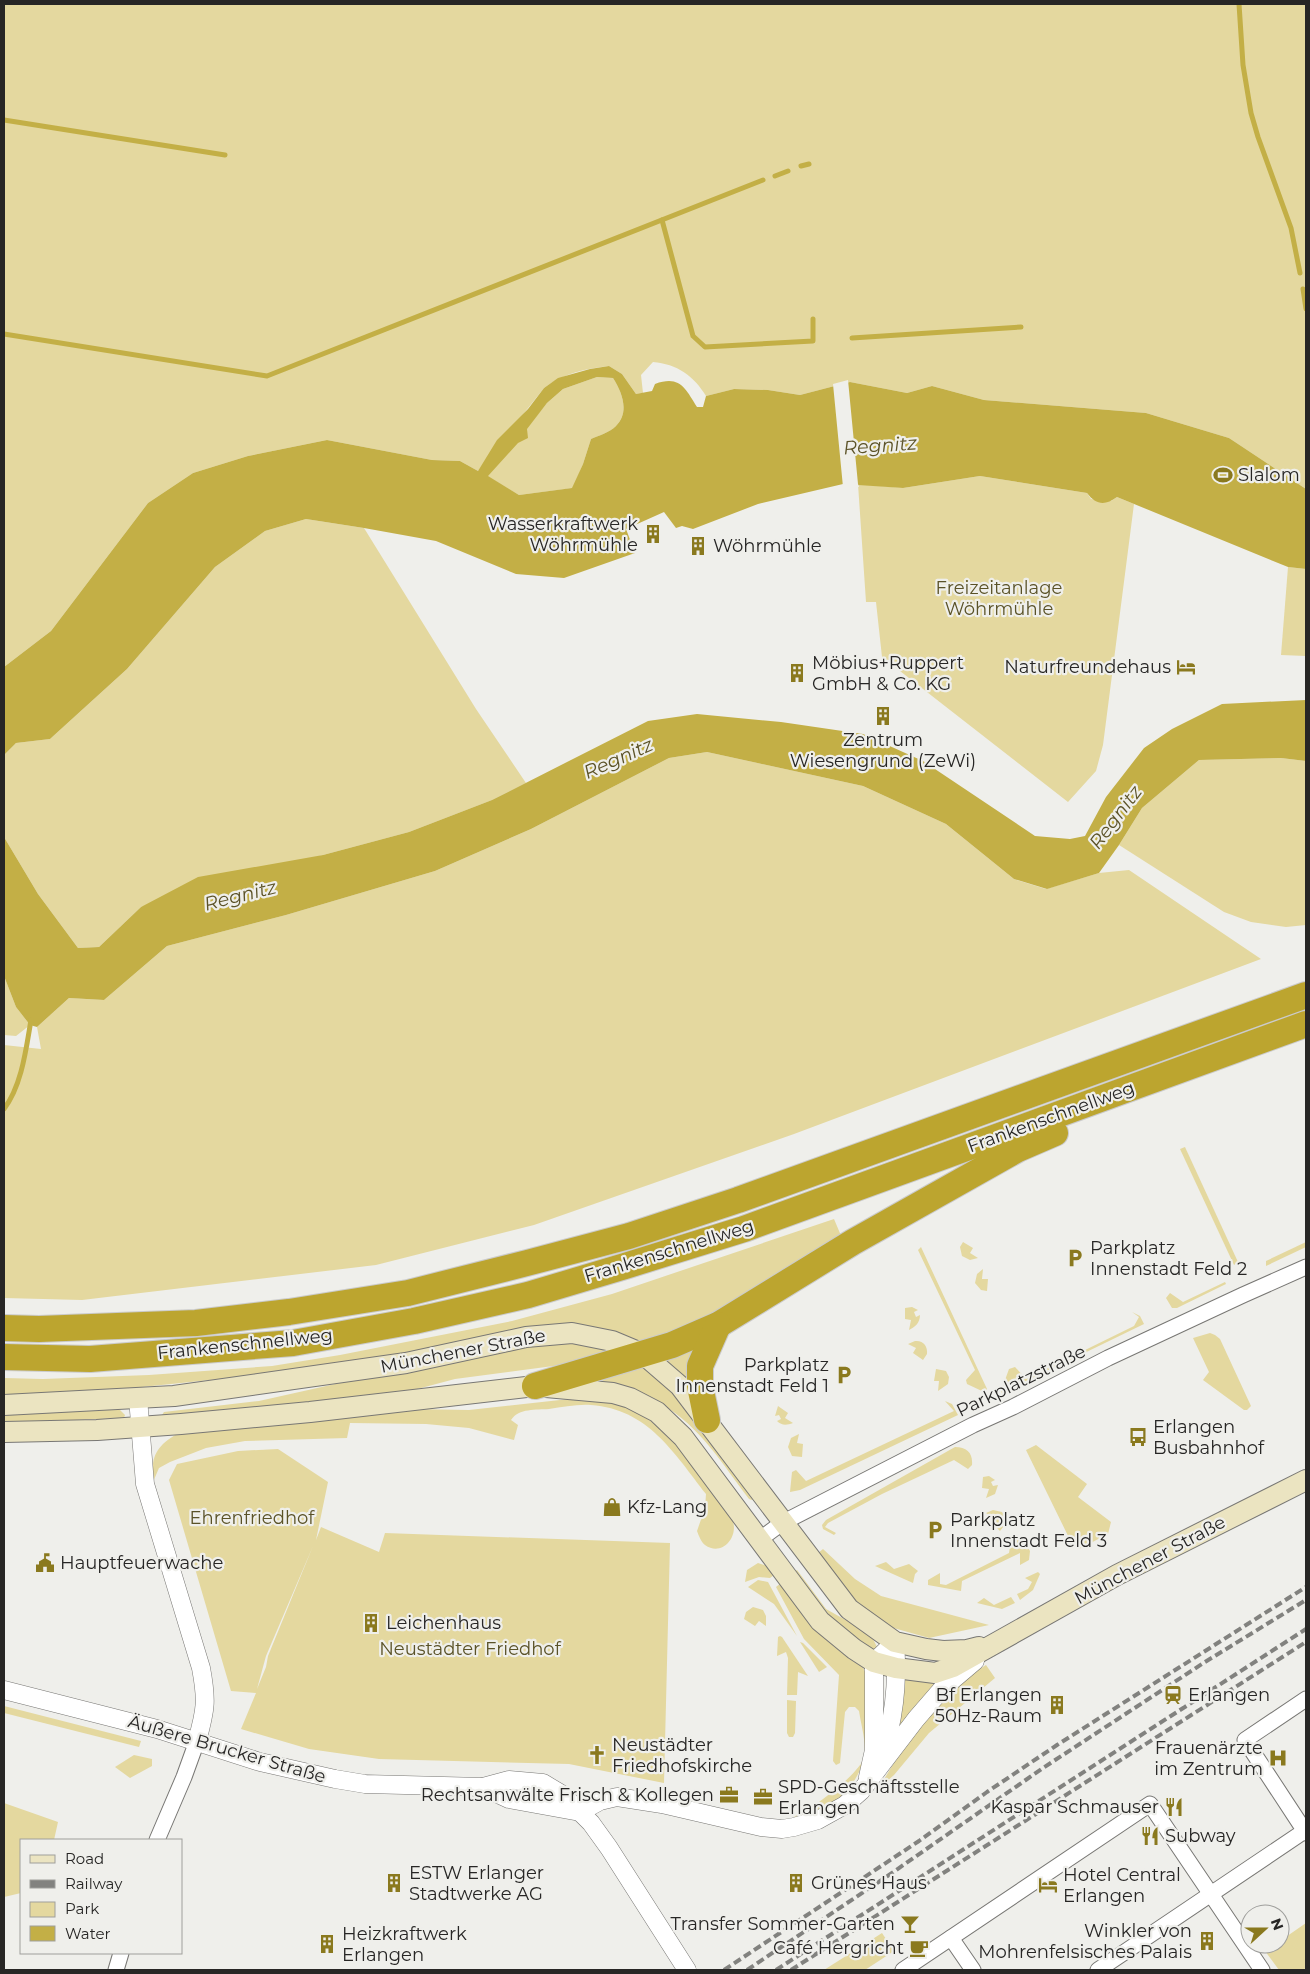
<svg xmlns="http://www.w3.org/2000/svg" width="1310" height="1974" viewBox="0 0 1310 1974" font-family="Montserrat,sans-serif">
<rect width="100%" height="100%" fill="#efefeb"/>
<g fill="#e4d89f" fill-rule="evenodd">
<path d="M4,4H1306V489L1229,438L1146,413L984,400L932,386L907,393L850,382L800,395L768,390L734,389L706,396C694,376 677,364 653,362L641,375L643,393L636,394L622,374L609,366C585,369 564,373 544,388L478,471L460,461L432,460L327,440L248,456L193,473L148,503L51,631L4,667Z"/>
<path d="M597,377L613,378C622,392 630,412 616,426C610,432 598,436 591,439L583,464L573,488L519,495L487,476L547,403L563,389Z"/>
<polygon points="980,476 1087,493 1091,499 1111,501 1117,497 1134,504 1103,745 1096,771 1068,802 882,657 876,602 866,602 858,484 903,488"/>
<polygon points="306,519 364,528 476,709 526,783 492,800 409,832 323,855 141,907 99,947 78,948 38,894 4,837 4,755 16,743 50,739 127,669 215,567 265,531"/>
<polygon points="1288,567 1306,569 1306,656 1281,655"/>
<polygon points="707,752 863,786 946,824 1014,879 1046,889 1099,873 1129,870 1261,959 794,1134 534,1225 376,1265 82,1300 4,1298 4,1045 41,1049 37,1027 69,998 104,1000 167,946 286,915 435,871 531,829 669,758"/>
<polygon points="1281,758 1306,761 1306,925 1286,927 1251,922 1224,912 1119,845 1142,808 1199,760"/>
<polygon points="4,976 16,1007 30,1025 16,1036 4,1035"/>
<polygon points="1185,1147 1238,1262 1234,1265 1180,1149"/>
<polygon points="834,1219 842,1238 723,1311 645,1346 628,1338 446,1345 361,1361 269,1374 113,1390 4,1396 4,1378 43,1379 149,1375 272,1366 340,1355 512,1321 612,1294"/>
<polygon points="963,1242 973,1248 970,1253 978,1258 970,1260 962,1256 960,1247"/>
<polygon points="1306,1242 1306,1247 1266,1266 1266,1261"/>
<polygon points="921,1247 987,1389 984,1392 967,1384 966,1380 975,1370 918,1250"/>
<polygon points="983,1269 982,1279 988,1279 987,1291 981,1290 975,1283 977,1274"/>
<polygon points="1225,1282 1226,1284 1177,1308 1172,1308 1166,1298 1170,1293 1183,1302"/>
<path d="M912,1307L918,1310L914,1312L916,1317L920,1315C920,1323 915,1327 909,1330L911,1320L905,1319V1308Z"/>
<polygon points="1132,1312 1140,1316 1144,1324 1002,1393 1001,1391 1009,1369 1015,1367 1026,1379 1134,1326 1139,1317"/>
<polygon points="1210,1333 1215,1335 1220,1339 1251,1406 1247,1410 1244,1410 1203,1380 1209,1372 1193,1338"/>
<path d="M915,1341C923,1340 928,1346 927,1354L923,1360L913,1353L916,1348L908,1344Z"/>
<polygon points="577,1342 611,1350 576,1363 455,1379 406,1392 313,1403 162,1415 164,1412 259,1401 353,1380 513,1348"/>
<polygon points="696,1347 692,1387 664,1359"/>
<path d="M642,1365L664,1383L683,1404L753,1498L752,1500L749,1499C723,1465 700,1426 661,1404C644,1394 623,1389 604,1382L601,1379Z"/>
<polygon points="936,1369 946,1371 949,1377 948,1384 938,1391 939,1381 934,1381"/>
<path d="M578,1398C588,1399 599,1399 609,1401C667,1414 699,1474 732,1518C740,1537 722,1557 705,1545C701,1542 699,1536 697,1531L705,1508L706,1494C674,1453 648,1409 591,1405C578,1404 563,1407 549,1409C536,1410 519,1408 511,1420L518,1425L514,1440L469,1428L426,1424L350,1423L347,1438L245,1441L206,1448L170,1462L159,1468L153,1482C151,1457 155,1447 177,1434L410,1409L469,1410Z"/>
<polygon points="945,1401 952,1404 958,1415 800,1490 790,1492 792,1472 796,1470 806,1481 954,1411"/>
<path d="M778,1406L788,1413L785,1418L793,1423C787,1425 782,1426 777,1421L781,1419L779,1415L775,1416Z"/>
<polygon points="118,1408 125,1415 124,1418 4,1423 4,1414"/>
<polygon points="799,1434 797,1443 803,1444 802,1457 792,1456 788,1447 791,1438"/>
<polygon points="1036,1445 1087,1484 1078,1497 1111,1522 1108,1534 1079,1549 1073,1546 1026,1450"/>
<path d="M955,1447C967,1447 973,1453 972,1465L968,1469L954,1460L882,1494L828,1523L825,1527L836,1533L834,1535L823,1529L822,1525L826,1520Z"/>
<path d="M278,1449L328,1482L316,1540L321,1527L379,1552L385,1533L670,1543L664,1783L569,1764L379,1759L309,1749L241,1729L256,1693L231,1691L169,1480L177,1464L238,1451ZM313,1546L268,1656L266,1667L257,1689L266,1656Z"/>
<polygon points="983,1477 989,1476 995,1480 991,1482 993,1486 998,1485 995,1494 986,1498 989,1489 982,1488"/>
<polygon points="993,1510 1002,1512 1006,1517 1006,1523 1000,1531 992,1523 995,1519 986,1513"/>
<polygon points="1014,1537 1023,1539 1030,1551 1029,1560 1020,1565 1020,1553 962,1581 961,1591 928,1585 928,1580 940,1573 940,1584 946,1585 1009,1553 1011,1539"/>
<polygon points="823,1549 855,1579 881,1596 989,1625 929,1638 890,1627 859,1607 817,1554"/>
<polygon points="886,1562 894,1569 909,1564 918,1571 915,1574 913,1583 875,1566"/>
<polygon points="758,1563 767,1566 774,1575 770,1578 759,1577 745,1582 747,1570"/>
<polygon points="797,1570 826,1609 867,1632 873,1639 877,1647 875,1653 833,1623 793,1573"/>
<polygon points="1038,1572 1040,1574 1033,1590 1020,1600 1017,1594 1028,1589 1032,1582 1025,1578"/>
<polygon points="758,1580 768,1582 797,1636 774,1604 748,1587"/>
<path d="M781,1583L862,1666C870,1678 868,1694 868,1707C869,1717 871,1728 869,1738C863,1782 838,1811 793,1817C809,1812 861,1773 864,1757C867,1744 861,1725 859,1711L855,1707H849L845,1712L840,1763L836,1765L833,1761L839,1675L804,1639L776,1587Z"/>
<polygon points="1011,1597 1015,1603 1002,1609 977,1603 984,1598 994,1605"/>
<polygon points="753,1607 763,1610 766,1616 766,1626 759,1621 755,1626 744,1619 746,1612"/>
<polygon points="780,1636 782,1637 808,1676 798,1672 797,1695 787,1695 788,1658 786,1652 777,1656 778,1637"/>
<polygon points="800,1642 803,1643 827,1667 819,1672"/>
<path d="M986,1665L995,1678L929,1733L894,1775L879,1788C906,1741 939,1693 986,1665Z"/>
<polygon points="903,1677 943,1677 898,1730"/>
<polygon points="787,1700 796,1701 795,1733 793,1737 789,1737 787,1733"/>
<polygon points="4,1706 141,1741 139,1747 4,1713"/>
<polygon points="134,1755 152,1759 152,1766 130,1778 115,1767"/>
<polygon points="4,1803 58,1822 54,1840 21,1840 21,1893 4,1897"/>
<polygon points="1306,1923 1306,1968 1303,1970 1279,1970 1265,1951 1275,1944 1280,1944 1280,1941"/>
<polygon points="882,1933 894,1951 865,1970 824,1970"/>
</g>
<g fill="#c3af46" fill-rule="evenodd">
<path d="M609,366L622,374L636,394L652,391L655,384C680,375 685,388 697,407H703L706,396L734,389L768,390L800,395L850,382L907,393L932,386L984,400L1146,413L1229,438L1306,489V569L1288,567L1117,497C1105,506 1096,505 1087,493L980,476L903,488L843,484L758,504L693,529L682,526L676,528L664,512L626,529L635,553L564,578L516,574L436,541L364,528L306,519L265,531L215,567L127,669L50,739L16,743L4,755V667L51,631L148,503L193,473L248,456L327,440L432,460L460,461L478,471L497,440L528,409L544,388L558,378L590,369ZM597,377L613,378C622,392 630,412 616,426C610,432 598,436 591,439L583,464L572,488L519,495L488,476L518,443L528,438L527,429L547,403L563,389Z"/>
<polygon points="1306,700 1306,761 1281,758 1199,760 1142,808 1119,845 1099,873 1047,889 1014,879 946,824 863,786 707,752 669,758 531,829 435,871 286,915 167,946 104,1000 69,998 37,1027 30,1025 16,1007 4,976 4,837 38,894 78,948 99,947 141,907 198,877 323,855 409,832 492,800 648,721 697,714 781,722 863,734 923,761 1035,836 1070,839 1085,836 1106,797 1144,748 1172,729 1222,704"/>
</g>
<polygon fill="#efefeb" points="848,380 858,484 859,487 843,487 833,384"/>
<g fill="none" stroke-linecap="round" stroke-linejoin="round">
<g stroke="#c3af46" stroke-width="5">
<polyline points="1239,4 1243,65 1251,113 1258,137 1291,228 1300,273"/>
<polyline points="4,120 225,155"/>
<polyline points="801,166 809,164"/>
<polyline points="775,176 788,171"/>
<polyline points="662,220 693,336 705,347 813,341 813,319"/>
<polyline points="1303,289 1306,309"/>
<polyline points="4,334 267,376 763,180"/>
<polyline points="852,338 1021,327"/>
<path d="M4,1109C22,1085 26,1049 31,1020"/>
</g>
<g stroke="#787774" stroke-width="17">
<g id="minor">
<polyline points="759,1540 782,1523 973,1425 1013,1407 1108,1358 1243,1295 1306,1267"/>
<polyline points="1306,1699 1245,1740 1306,1833"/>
<polyline points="157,1840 184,1777 197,1741"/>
<polyline points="951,1938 973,1970"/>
<polyline points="116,1970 121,1953"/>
<polyline points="903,1970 1150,1804 1262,1970"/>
<polyline points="1098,1970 1306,1830"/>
</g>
</g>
<g stroke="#787774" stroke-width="19">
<g id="tertiary">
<path d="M138,1398L145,1484L201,1668C207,1700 206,1709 197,1741"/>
<polyline points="4,1690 157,1729 260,1762 335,1779 365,1784 483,1787 509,1780 543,1783 563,1795 591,1823 609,1848 687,1970"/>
<path d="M881,1758C894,1722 898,1680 895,1642"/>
<polyline points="868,1777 874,1750 874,1662 895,1642"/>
<polyline points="483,1787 509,1799 580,1812"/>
<polyline points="580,1812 600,1801 617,1797 662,1804 761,1827 782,1829 794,1827 818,1820 845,1805 861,1791 916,1719 942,1689 975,1661"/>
</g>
</g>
<g stroke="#787774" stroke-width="22">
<g id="secondary">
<polyline points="4,1405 174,1396 406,1363 526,1337 572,1333 612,1341 643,1354 680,1386 849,1609 895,1642 926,1649 943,1651 967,1650 979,1647"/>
<polyline points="4,1432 97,1430 181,1424 310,1412 535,1386 613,1393 630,1398 657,1412 683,1437 820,1621 854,1649 874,1662 896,1668 935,1673 953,1667 1117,1575 1306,1480"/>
</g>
</g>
<g stroke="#cbcbcb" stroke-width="28">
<g id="motorway">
<polyline points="4,1328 39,1329 196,1323 289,1312 408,1293 527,1263 629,1236 738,1200 1306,995"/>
<polyline points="4,1357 90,1359 293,1343 414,1321 528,1295 625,1266 744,1229 1306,1024"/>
<polyline points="535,1386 672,1345 718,1325 853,1242 1018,1149 1055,1133"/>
<polyline points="707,1420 700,1386 700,1366 718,1325"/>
</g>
</g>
<use href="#minor" stroke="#fff" stroke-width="15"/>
<use href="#tertiary" stroke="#fff" stroke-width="18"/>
<use href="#secondary" stroke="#ebe4c1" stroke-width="20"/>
<use href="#motorway" stroke="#bca52f" stroke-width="26"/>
<g stroke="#82827f" stroke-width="4" stroke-dasharray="8 4" stroke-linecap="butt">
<polyline points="724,1970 919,1841 987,1792 1057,1745 1306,1587"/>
<polyline points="747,1970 889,1875 1043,1768 1205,1662 1306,1600"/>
<polyline points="776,1970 1306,1629"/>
<polyline points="791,1970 1306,1642"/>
</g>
</g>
<defs>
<g id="stadium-bare" transform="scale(1.5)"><path d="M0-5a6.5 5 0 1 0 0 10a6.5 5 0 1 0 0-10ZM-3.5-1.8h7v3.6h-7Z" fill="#8a791e" stroke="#efefeb" stroke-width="2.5" paint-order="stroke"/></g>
<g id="building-bare" transform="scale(1.5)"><path d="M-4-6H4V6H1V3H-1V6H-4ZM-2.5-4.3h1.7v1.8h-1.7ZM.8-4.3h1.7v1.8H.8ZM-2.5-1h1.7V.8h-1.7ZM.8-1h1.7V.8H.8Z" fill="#8a791e" stroke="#efefeb" stroke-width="2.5" paint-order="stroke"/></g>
<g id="hotel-bare" transform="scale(1.5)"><path d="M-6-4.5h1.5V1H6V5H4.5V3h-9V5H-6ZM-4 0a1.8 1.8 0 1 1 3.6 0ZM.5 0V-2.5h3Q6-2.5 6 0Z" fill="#8a791e" stroke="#efefeb" stroke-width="2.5" paint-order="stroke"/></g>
<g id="parking-bare" transform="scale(1.5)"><path d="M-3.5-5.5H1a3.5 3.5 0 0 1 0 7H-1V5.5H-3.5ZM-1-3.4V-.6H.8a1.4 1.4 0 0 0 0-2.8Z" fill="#8a791e" stroke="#efefeb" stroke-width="2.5" paint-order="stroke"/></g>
<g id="bus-bare" transform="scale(1.5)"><path d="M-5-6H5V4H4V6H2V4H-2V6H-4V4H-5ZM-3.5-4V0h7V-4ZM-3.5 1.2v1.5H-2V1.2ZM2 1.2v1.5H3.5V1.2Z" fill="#8a791e" stroke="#efefeb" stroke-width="2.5" paint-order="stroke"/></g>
<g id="shop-bare" transform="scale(1.5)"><path d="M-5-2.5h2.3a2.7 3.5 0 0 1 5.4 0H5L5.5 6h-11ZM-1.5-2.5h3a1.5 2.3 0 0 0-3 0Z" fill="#8a791e" stroke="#efefeb" stroke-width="2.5" paint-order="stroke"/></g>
<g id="civic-bare" transform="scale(1.5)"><path d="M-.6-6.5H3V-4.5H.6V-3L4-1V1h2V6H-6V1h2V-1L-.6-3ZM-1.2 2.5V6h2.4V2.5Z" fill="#8a791e" stroke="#efefeb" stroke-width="2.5" paint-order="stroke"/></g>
<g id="station-bare" transform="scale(1.5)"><path d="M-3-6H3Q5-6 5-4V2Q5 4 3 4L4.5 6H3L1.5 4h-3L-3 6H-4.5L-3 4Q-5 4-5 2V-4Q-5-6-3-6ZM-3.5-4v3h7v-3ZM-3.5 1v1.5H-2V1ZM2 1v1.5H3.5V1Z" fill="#8a791e" stroke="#efefeb" stroke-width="2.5" paint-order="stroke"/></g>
<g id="church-bare" transform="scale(1.5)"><path d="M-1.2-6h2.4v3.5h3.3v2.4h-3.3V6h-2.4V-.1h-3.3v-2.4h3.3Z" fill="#8a791e" stroke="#efefeb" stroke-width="2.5" paint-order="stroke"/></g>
<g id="hospital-bare" transform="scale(1.5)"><path d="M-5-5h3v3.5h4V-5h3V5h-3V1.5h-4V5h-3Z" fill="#8a791e" stroke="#efefeb" stroke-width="2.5" paint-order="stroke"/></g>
<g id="office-bare" transform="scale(1.5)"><path d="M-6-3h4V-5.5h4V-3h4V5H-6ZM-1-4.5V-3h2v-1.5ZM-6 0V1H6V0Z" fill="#8a791e" stroke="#efefeb" stroke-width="2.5" paint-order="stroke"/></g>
<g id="restaurant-bare" transform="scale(1.5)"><path d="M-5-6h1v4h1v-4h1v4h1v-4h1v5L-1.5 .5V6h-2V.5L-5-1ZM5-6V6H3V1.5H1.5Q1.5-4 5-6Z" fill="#8a791e" stroke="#efefeb" stroke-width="2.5" paint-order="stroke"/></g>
<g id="bar-bare" transform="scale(1.5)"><path d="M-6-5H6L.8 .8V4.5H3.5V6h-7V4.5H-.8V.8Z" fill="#8a791e" stroke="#efefeb" stroke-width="2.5" paint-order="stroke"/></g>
<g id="cafe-bare" transform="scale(1.5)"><path d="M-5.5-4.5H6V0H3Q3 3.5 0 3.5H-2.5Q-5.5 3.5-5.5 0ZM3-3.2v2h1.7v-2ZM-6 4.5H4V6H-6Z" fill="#8a791e" stroke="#efefeb" stroke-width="2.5" paint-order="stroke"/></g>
</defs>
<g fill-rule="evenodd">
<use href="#stadium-bare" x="1223" y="475"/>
<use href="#building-bare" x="653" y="534"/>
<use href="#building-bare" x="698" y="546"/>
<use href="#hotel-bare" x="1186" y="667"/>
<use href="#building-bare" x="797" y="673"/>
<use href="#building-bare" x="883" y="716"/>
<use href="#parking-bare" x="1075" y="1258"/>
<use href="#parking-bare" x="844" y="1375"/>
<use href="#bus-bare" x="1138" y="1437"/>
<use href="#shop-bare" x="612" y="1507"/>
<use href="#parking-bare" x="935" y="1530"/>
<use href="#civic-bare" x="45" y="1563"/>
<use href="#building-bare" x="371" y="1623"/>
<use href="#station-bare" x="1173" y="1695"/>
<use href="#building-bare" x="1057" y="1705"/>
<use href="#church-bare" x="597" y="1755"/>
<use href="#hospital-bare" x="1278" y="1758"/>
<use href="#office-bare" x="729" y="1795"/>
<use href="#office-bare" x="763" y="1797"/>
<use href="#restaurant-bare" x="1174" y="1807"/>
<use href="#restaurant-bare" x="1150" y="1836"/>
<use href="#building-bare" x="394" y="1883"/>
<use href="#building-bare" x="796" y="1883"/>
<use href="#hotel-bare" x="1048" y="1885"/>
<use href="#bar-bare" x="910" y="1924"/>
<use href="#building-bare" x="1207" y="1941"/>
<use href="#building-bare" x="327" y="1944"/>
<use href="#cafe-bare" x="919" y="1948"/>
</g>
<g text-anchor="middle" stroke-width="4.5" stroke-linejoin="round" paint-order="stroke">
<g font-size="18" fill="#272625" stroke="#efefeb" text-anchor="start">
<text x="1238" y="481">Slalom</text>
<text x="638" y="530" text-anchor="end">Wasserkraftwerk<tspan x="638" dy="21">Wöhrmühle</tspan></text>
<text x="713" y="552">Wöhrmühle</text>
<text x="812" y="669">Möbius+Ruppert<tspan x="812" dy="21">GmbH &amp; Co. KG</tspan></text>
<text x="1171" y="673" text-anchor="end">Naturfreundehaus</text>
<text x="883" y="746" text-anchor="middle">Zentrum<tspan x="883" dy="21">Wiesengrund (ZeWi)</tspan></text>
<text x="1090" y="1254">Parkplatz<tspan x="1090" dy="21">Innenstadt Feld 2</tspan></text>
<text x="829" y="1371" text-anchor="end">Parkplatz<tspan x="829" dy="21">Innenstadt Feld 1</tspan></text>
<text x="1153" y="1433">Erlangen<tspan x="1153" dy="21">Busbahnhof</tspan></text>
<text x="627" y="1513">Kfz-Lang</text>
<text x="950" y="1526">Parkplatz<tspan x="950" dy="21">Innenstadt Feld 3</tspan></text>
<text x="60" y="1569">Hauptfeuerwache</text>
<text x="386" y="1629">Leichenhaus</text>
<text x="1042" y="1701" text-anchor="end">Bf Erlangen<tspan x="1042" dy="21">50Hz-Raum</tspan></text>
<text x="1188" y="1701">Erlangen</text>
<text x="612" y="1751">Neustädter<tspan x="612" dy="21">Friedhofskirche</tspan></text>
<text x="1263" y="1754" text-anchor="end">Frauenärzte<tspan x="1263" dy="21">im Zentrum</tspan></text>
<text x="778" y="1793">SPD-Geschäftsstelle<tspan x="778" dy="21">Erlangen</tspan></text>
<text x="714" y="1801" text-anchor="end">Rechtsanwälte Frisch &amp; Kollegen</text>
<text x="1159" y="1813" text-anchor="end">Kaspar Schmauser</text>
<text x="1165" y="1842">Subway</text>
<text x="409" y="1879">ESTW Erlanger<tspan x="409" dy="21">Stadtwerke AG</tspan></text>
<text x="1063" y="1881">Hotel Central<tspan x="1063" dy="21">Erlangen</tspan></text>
<text x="811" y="1889">Grünes Haus</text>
<text x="895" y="1930" text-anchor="end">Transfer Sommer-Garten</text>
<text x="1192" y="1937" text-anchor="end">Winkler von<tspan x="1192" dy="21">Mohrenfelsisches Palais</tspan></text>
<text x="342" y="1940">Heizkraftwerk<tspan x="342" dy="21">Erlangen</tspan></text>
<text x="904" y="1954" text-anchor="end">Café Hergricht</text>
</g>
<g font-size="18" fill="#5a5227" stroke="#efefeb">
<text x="999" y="594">Freizeitanlage<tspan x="999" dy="21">Wöhrmühle</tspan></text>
<text x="252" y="1524">Ehrenfriedhof</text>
<text x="470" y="1655">Neustädter Friedhof</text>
</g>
<g font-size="18" fill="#272625" stroke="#efefeb">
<text transform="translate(1051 1117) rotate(-20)" y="6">Frankenschnellweg</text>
<text transform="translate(669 1251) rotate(-17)" y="6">Frankenschnellweg</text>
<text transform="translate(245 1344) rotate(-6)" y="6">Frankenschnellweg</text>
<text transform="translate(463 1351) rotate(-11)" y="6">Münchener Straße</text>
<text transform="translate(1021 1381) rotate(-26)" y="6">Parkplatzstraße</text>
<text transform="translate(1150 1560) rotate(-28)" y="6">Münchener Straße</text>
<text transform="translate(227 1749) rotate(16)" y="6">Äußere Brucker Straße</text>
</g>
<g font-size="19" font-style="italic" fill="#5c5328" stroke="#efefeb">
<text transform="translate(880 445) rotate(-4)" y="7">Regnitz</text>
<text transform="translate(618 758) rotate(-24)" y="7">Regnitz</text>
<text transform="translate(1115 817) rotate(-53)" y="7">Regnitz</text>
<text transform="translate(240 895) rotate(-14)" y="7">Regnitz</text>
</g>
</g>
<rect width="1310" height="1974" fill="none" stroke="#272625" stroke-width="10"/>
<rect x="20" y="1839" width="162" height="115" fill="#efefeb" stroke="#9f9f9c"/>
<rect x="30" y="1855" width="25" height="8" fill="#ebe4c1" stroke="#9f9f9c"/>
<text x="65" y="1864" font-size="15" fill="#272625">Road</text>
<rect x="30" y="1880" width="25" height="8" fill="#82827f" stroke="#9f9f9c"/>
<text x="65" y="1889" font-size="15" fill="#272625">Railway</text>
<rect x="30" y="1902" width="25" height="15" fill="#e4d89f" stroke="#9f9f9c"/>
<text x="65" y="1914" font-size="15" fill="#272625">Park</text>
<rect x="30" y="1926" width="25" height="15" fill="#c3af46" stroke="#9f9f9c"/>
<text x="65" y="1939" font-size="15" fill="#272625">Water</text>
<g transform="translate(1265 1929) rotate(69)"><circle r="24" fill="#efefeb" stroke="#9f9f9c"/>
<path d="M0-4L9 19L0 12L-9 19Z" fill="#8a791e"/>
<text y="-8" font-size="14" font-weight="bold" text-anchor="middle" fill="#272625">N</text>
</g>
</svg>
